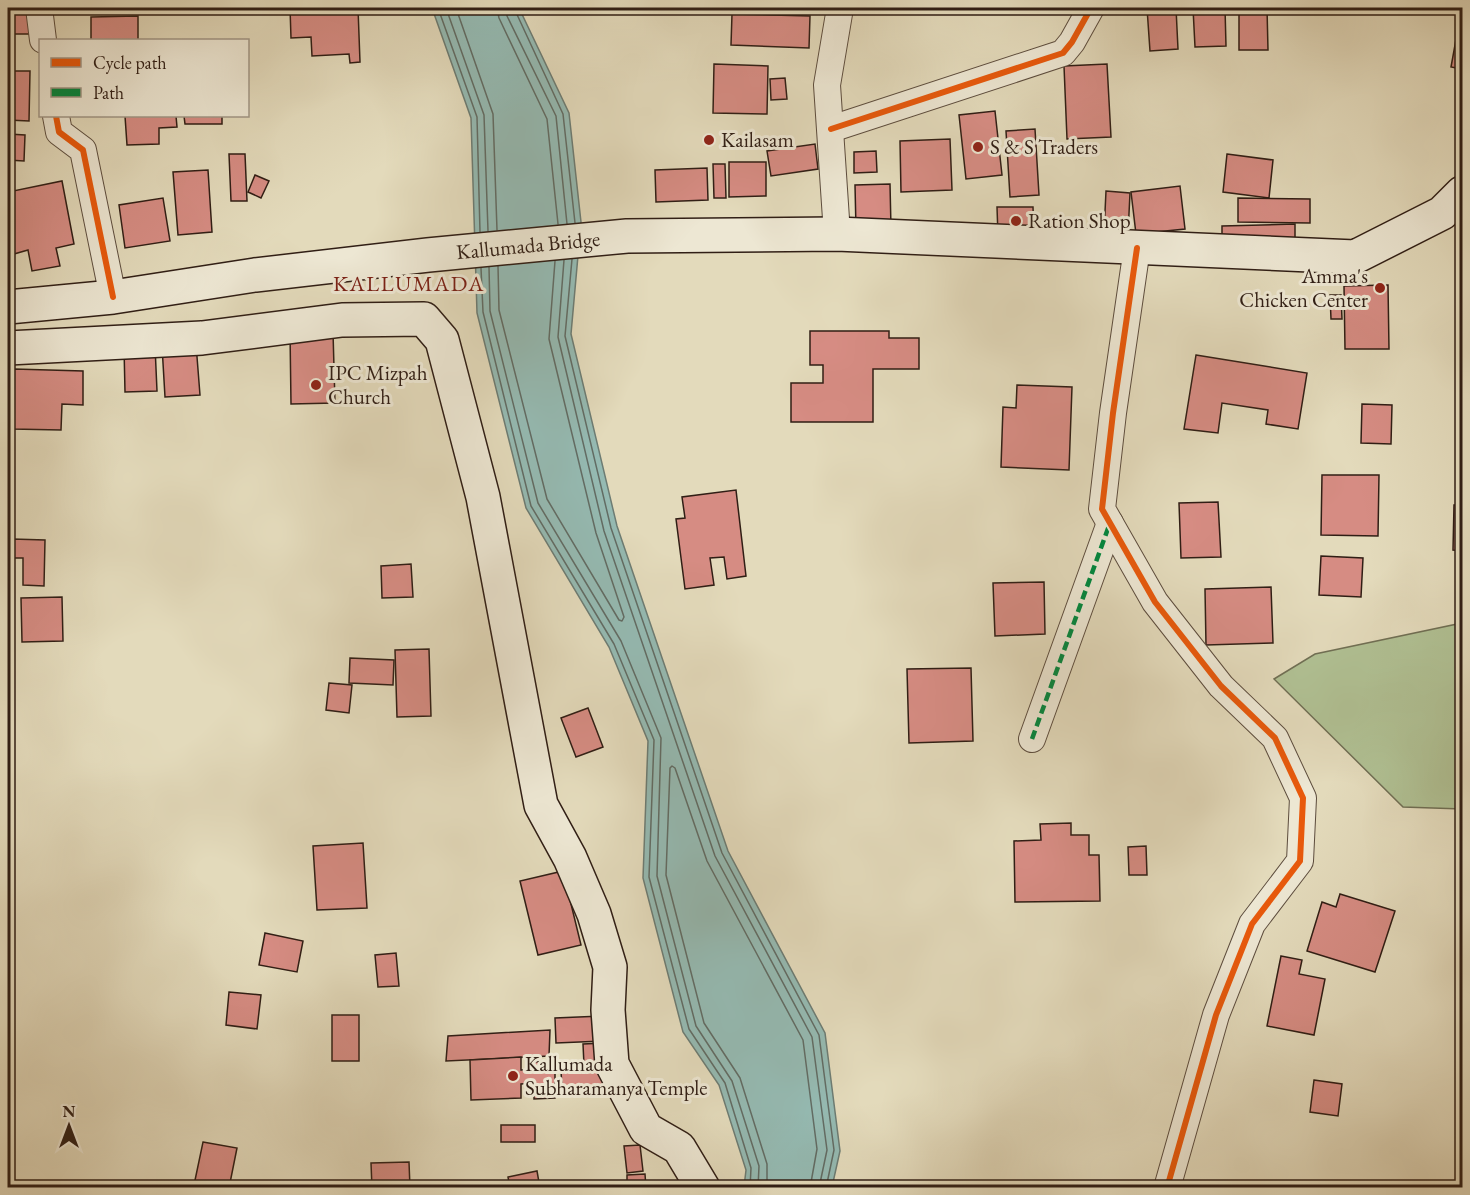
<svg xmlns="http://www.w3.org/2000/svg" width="1470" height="1195" viewBox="0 0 1470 1195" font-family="'EB Garamond',serif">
<rect width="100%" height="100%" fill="#e3dabb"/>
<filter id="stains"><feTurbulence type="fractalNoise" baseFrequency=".00333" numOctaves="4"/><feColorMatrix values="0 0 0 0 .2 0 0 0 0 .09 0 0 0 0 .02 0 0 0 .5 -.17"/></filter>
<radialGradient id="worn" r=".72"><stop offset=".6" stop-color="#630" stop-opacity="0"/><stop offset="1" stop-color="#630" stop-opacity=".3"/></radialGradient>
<polygon fill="#b0c093" stroke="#706f54" stroke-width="1.5" points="1462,623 1462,809 1403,807 1274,679 1315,654"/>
<polygon fill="#95bab2" stroke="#6d7c73" stroke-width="1.5" points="432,8 519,8 569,113 581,222 571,334 617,526 728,851 825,1033 840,1151 832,1187 744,1187 746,1170 719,1085 683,1032 643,878 648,741 609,647 526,508 477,313 471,118"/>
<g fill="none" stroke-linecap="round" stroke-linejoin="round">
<g stroke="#626c64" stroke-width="1.5">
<polyline points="438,8 477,117 480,232"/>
<polyline points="446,8 484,115 488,231"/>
<polyline points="456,8 493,114 497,230"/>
<polyline points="497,8 499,18 547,119 558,224"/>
<polyline points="506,8 507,16 556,116 567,224"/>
<polyline points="514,8 563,114 575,223"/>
<polyline points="572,259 565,336 611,528 722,853 819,1035 834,1150 826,1188"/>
<polyline points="564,260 558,337 604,531 715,856 812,1037 827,1150 819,1188"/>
<polyline points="498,266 499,310 547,499 619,620 622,621 624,617 596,533 549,339 555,261"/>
<polyline points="489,267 490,311 538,503 621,641 661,738 657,876 696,1026 732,1081 759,1166 758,1188"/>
<polyline points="481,268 483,312 531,506 614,644 654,740 649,877 689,1029 725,1083 751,1168 750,1188"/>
<polyline points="767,1188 767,1164 740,1078 704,1023 666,875 670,768 672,766 675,768 707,861 803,1040 817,1149 810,1188"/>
</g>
</g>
<g fill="#d68c83" stroke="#301e15" stroke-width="1.5">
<polygon points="8,8 29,8 30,34 8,34"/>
<polygon points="290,8 358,8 360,62 350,63 349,54 312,56 311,37 291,38"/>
<polygon points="1147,8 1176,8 1178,49 1150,51"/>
<polygon points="1193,8 1225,8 1226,46 1195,47"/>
<polygon points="1239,8 1267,8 1268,50 1239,50"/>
<polygon points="732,14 810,16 809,48 731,45"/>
<polygon points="138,16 138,40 91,40 91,17"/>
<polygon points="1459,23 1462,23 1462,69 1451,67"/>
<polygon points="714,64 768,66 767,114 713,113"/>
<polygon points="1107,64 1111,137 1067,139 1064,66"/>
<polygon points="8,71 30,71 29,121 8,120"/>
<polygon points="785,78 787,99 771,100 770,79"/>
<polygon points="995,111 1002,175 966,179 959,115"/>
<polygon points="125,116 176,116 177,127 159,128 159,144 127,145"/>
<polygon points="184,116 222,116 222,124 185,124"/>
<polygon points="1035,129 1039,195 1010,197 1006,131"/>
<polygon points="8,134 25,135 24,161 8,160"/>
<polygon points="950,139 952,190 901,192 900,141"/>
<polygon points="815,144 818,169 771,176 767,151"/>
<polygon points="876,151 877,172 854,173 854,152"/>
<polygon points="229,154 245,154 247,201 231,201"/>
<polygon points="1227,154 1273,160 1269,198 1223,192"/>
<polygon points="729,162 766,162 766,196 729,197"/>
<polygon points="713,164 725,164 726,198 714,198"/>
<polygon points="707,168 708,200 656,202 655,170"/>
<polygon points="208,170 212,232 178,235 173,172"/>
<polygon points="255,175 269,181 261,198 248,192"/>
<polygon points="62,181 74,244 56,248 60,266 32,271 28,250 14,254 8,222 8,192"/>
<polygon points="890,184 891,228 856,229 855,185"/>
<polygon points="1180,186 1185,229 1136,234 1131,192"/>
<polygon points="1106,191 1130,193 1128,234 1104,233"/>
<polygon points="163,198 170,241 125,248 119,205"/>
<polygon points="1238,198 1310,199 1310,223 1238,222"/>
<polygon points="997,207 1033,207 1034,236 998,236"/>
<polygon points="1295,224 1295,242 1222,244 1222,226"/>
<polygon points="1388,285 1389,349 1345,349 1344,286"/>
<polygon points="1330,295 1341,295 1342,319 1331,319"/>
<polygon points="810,331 889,331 889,338 919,338 919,369 873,369 873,422 791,422 791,383 823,383 823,365 810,365"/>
<polygon points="290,332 333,332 335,403 291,404"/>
<polygon points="196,344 200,395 165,397 162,346"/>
<polygon points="155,346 157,391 125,392 124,347"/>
<polygon points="1196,355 1307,373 1298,429 1266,424 1268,410 1222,403 1218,433 1184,429"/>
<polygon points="14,369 83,371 83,405 62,404 61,430 12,429"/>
<polygon points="1017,385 1072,387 1069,470 1001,467 1003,407 1016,408"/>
<polygon points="1362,404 1392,405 1391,444 1361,443"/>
<polygon points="1322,475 1379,475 1378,536 1321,535"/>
<polygon points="736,490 746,576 727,579 724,557 710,558 714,585 685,589 676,519 685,518 682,497"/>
<polygon points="1218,502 1221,557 1181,558 1179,503"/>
<polygon points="1454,505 1462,505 1462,551 1453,550"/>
<polygon points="12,539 45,540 44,586 23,585 23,558 12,558"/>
<polygon points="1321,556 1363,558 1361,597 1319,595"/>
<polygon points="411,564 413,597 382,598 381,566"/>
<polygon points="1044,582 1045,634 995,636 993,583"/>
<polygon points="1271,587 1273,643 1206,645 1205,589"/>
<polygon points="62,597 63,641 22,642 21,598"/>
<polygon points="429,649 431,716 397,717 395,650"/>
<polygon points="350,658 394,660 393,685 349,683"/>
<polygon points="971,668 973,741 909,743 907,669"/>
<polygon points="329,683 352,685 349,713 326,710"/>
<polygon points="588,708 603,747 576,757 561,718"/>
<polygon points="1071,823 1071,835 1089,835 1089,855 1099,855 1100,901 1015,902 1014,841 1041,840 1040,824"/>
<polygon points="363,843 367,908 317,910 313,846"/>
<polygon points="1146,846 1147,875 1129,875 1128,847"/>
<polygon points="563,871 581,945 538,955 520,881"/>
<polygon points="1340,894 1395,911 1375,972 1307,951 1322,902 1336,907"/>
<polygon points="265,933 303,941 297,972 259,965"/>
<polygon points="396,953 399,986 378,987 375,955"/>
<polygon points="1281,956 1302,960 1299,974 1325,979 1314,1035 1267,1026"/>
<polygon points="229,992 261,995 257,1029 226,1025"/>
<rect x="332" y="1015" width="27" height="46"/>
<polygon points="602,1016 603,1041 556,1043 555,1018"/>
<polygon points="550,1030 549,1056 446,1061 448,1036"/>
<polygon points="605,1043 607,1065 584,1065 583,1044"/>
<polygon points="521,1057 521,1070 533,1070 533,1062 555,1061 555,1098 534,1099 534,1083 521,1084 521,1098 471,1100 470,1060"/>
<polygon points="610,1067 611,1085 562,1088 561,1071"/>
<polygon points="1314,1080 1342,1084 1338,1116 1310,1112"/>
<rect x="501" y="1125" width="34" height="17"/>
<polygon points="203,1142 237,1148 229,1188 209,1188 194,1185"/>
<polygon points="640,1145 643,1171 627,1173 624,1146"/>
<polygon points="409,1162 410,1188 372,1188 371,1163"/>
<polygon points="537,1171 540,1188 510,1188 508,1177"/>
<polygon points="645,1174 646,1188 627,1188 627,1175"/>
</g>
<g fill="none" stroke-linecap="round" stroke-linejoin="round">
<g stroke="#5d4d3e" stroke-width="28">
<g id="minor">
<polyline points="39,8 43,40"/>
<polyline points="56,116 59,132 83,150 113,297"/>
<polyline points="831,129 1063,53 1072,42 1091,8"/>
<polyline points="837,234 827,85 840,8"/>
<polyline points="1137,248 1113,413 1102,509 1155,602 1221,686 1275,738 1303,798 1300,861 1252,924 1216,1015 1167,1188"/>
<polyline points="1032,739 1110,523"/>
</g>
</g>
<g stroke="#301e15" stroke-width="36">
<g id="secondary">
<path id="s1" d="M8,307L113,297L255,275L428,255L627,236L837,234L1355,257L1442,213L1462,193"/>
<polyline points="8,348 202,338 342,320 424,319 442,340 483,497 541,805 570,858 594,914 610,967 608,1010 612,1064 646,1129 679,1148 703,1188"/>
</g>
</g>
<use href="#minor" stroke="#ede7d3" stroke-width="26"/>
<use href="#secondary" stroke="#ede7d3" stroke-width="33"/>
<polyline stroke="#00873e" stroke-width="4.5" stroke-dasharray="9 4.5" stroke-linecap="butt" points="1032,739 1110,523"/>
<g stroke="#ede7d3" stroke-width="10">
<g id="cycleway">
<polyline points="56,116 59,132 83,150 113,297"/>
<polyline points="831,129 1063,53 1072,42 1091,8"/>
<polyline points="1137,248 1113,413 1102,509 1155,602 1221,686 1275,738 1303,798 1300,861 1252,924 1216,1015 1167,1188"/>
</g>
</g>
<use href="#cycleway" stroke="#e8590c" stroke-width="6"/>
</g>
<g fill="#8f2418" stroke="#ede7d3" stroke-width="2">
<circle cx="709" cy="140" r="6"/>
<circle cx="978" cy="147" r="6"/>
<circle cx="1016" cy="221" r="6"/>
<circle cx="1380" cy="288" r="6"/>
<circle cx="316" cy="385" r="6"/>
<circle cx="513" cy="1076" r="6"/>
</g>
<g text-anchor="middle" stroke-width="6" stroke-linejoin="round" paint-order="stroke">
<g font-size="21" fill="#301e15" stroke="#ede7d3" text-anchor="start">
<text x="721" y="147">Kailasam</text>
<text x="990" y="154">S &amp; S Traders</text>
<text x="1028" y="228">Ration Shop</text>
<text x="1368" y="283" text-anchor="end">Amma's<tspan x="1368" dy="24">Chicken Center</tspan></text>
<text x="328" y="380">IPC Mizpah<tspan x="328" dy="24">Church</tspan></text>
<text x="525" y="1071">Kallumada<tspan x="525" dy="24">Subharamanya Temple</tspan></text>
</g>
<g font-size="21" fill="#301e15" stroke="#ede7d3">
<text dy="7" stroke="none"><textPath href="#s1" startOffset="524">Kallumada Bridge</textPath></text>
</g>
<g font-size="22" letter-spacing="1.5" fill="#7a1f14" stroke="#ede7d3">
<text x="409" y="291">KALLUMADA</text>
</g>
</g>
<rect width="1470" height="1195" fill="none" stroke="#e3dabb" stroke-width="30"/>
<rect x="9" y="9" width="1452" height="1177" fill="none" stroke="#301e15" stroke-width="3"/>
<rect x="15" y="15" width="1440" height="1165" fill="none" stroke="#301e15" stroke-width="1.5"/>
<rect x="39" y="39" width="210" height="78" fill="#ede7d3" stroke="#a19787" stroke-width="1.5"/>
<rect x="51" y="58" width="30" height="9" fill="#e8590c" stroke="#a19787" stroke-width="1.5"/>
<text x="93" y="69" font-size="18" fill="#301e15">Cycle path</text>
<rect x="51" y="88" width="30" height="9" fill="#00873e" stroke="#a19787" stroke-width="1.5"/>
<text x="93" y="99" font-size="18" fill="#301e15">Path</text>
<g transform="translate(69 1126)" stroke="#ede7d3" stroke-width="4.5" paint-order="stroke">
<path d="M0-4.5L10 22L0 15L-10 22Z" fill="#301e15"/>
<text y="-9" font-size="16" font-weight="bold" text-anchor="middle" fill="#301e15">N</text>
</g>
<rect width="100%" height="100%" filter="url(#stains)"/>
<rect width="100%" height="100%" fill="url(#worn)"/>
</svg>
